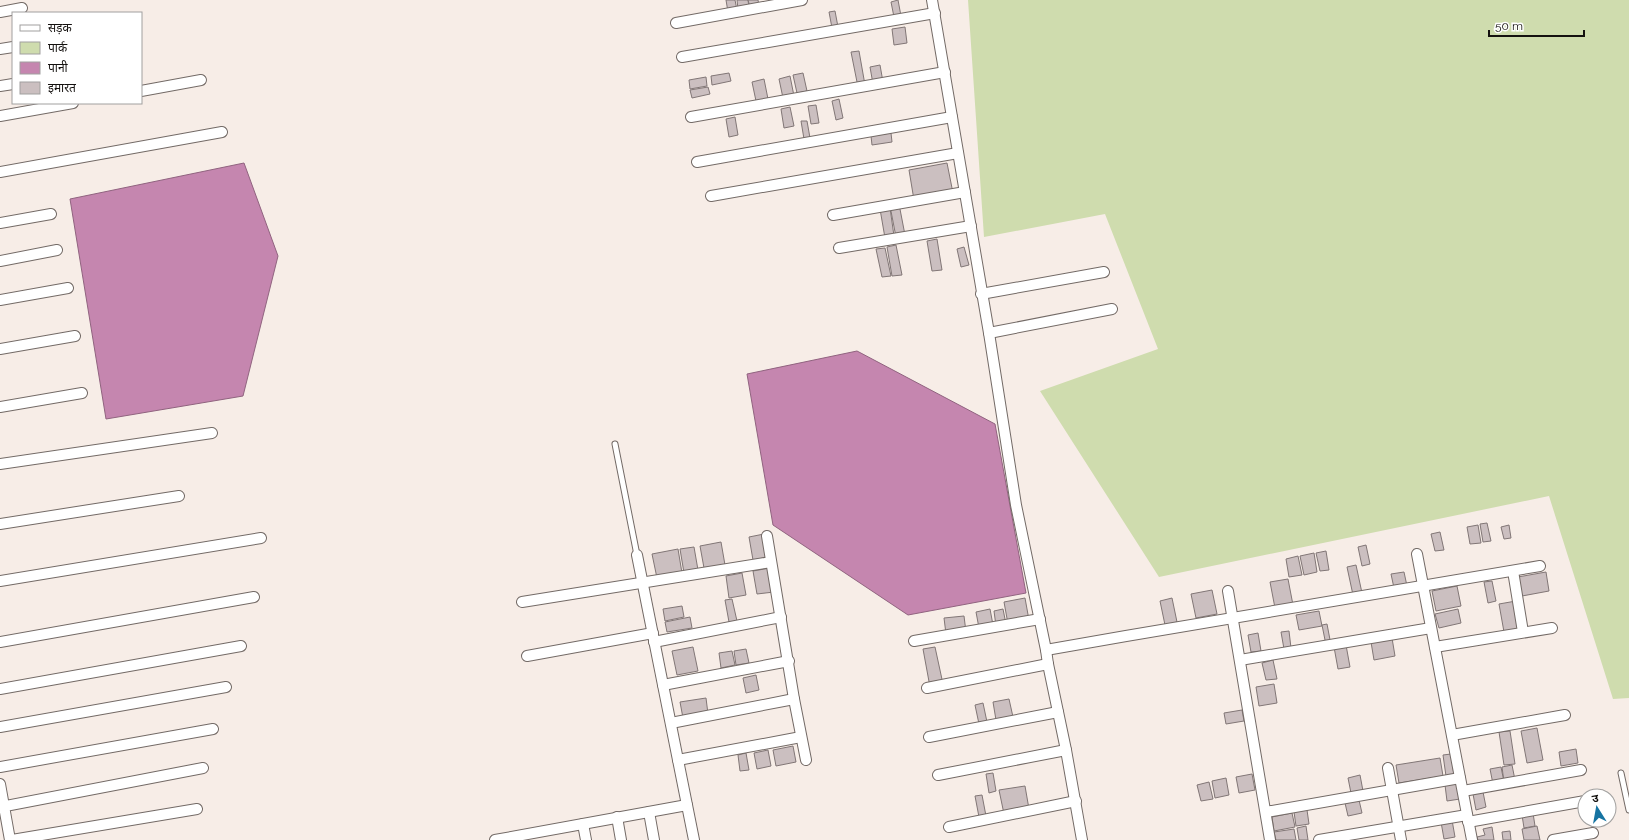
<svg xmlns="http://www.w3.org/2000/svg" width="1629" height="840" viewBox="0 0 1629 840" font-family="Raleway,'Noto Sans Devanagari',sans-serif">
<rect width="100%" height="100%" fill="#f7ede7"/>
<polygon fill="#cfdcae" points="968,0 1629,0 1629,698 1613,699 1549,496 1159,577 1040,391 1158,349 1105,214 984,237"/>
<g fill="#c586af" stroke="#90637f">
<polygon points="244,163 278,256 243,396 106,419 70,199"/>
<polygon points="857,351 995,424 1026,593 908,615 773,525 747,374"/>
</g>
<g fill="#cbbfc0" stroke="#817676">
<polygon points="726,0 735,0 737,10 728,12"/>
<polygon points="737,0 748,0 749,7 738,9"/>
<polygon points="748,0 758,0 759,5 750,7"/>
<polygon points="898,0 901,16 894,17 891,2"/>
<polygon points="835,11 838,27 832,28 829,12"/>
<polygon points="905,27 907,43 894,45 892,29"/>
<polygon points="859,51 865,85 858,87 851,52"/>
<polygon points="880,65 883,82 873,84 870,67"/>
<polygon points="729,73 731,81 712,85 711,76"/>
<polygon points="803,73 807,91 797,93 793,75"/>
<polygon points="790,76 794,96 783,98 779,79"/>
<polygon points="706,77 707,86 690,89 689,80"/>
<polygon points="764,79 768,99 756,101 752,82"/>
<polygon points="708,87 710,94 692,98 690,90"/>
<polygon points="839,99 843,118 836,120 832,101"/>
<polygon points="816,105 819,123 811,124 808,106"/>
<polygon points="790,107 794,126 784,128 781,109"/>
<polygon points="735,117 738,135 729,137 726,119"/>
<polygon points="801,121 807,121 810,138 804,139"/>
<polygon points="891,133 892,142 872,145 871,136"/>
<polygon points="947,163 953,193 914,200 909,170"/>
<polygon points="899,204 905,235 896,237 890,206"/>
<polygon points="890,208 894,236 885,238 880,209"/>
<polygon points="937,239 942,270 932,271 927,241"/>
<polygon points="896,245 902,275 892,276 887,247"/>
<polygon points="964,247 969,265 961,267 957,249"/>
<polygon points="885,248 891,276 882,277 876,249"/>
<polygon points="1487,523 1491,541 1483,542 1480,524"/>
<polygon points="1478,525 1481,543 1470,544 1467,527"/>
<polygon points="1509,525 1511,538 1504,539 1501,527"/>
<polygon points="1440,532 1444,550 1435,551 1431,534"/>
<polygon points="764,534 768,557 753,560 749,537"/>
<polygon points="721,542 725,565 704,568 700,546"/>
<polygon points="1366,545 1370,564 1362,566 1358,547"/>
<polygon points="694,547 698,570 684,573 680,549"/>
<polygon points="678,549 682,573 657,578 652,554"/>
<polygon points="1326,551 1329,570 1320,571 1316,553"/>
<polygon points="1314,553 1317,572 1304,575 1300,556"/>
<polygon points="1298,556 1302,575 1289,577 1286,559"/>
<polygon points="1356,565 1362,593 1353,595 1347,567"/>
<polygon points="770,568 774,592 757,594 753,571"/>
<polygon points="1404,572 1407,586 1394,588 1391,574"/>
<polygon points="1546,572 1549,591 1522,596 1518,577"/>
<polygon points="742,573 746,595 729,598 726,576"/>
<polygon points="1288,579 1293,605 1275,608 1270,582"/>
<polygon points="1492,581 1496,601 1488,603 1484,582"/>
<polygon points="1457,586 1461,606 1436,611 1432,591"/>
<polygon points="1212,590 1217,614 1196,618 1191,594"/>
<polygon points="1025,598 1029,620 1008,624 1004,602"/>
<polygon points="1172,598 1177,622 1165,625 1160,601"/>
<polygon points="732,599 737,621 729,622 725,600"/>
<polygon points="1516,601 1521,629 1504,632 1499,604"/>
<polygon points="682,606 684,617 665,621 663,609"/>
<polygon points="990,609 993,625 979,628 976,612"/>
<polygon points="1003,609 1006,624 996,626 994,611"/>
<polygon points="1458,609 1461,623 1439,628 1435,614"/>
<polygon points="1319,611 1322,626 1299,630 1296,615"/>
<polygon points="964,616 966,632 946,634 944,618"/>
<polygon points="690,617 692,628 667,632 665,622"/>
<polygon points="1327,624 1331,645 1326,645 1322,625"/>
<polygon points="1289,631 1291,648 1284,649 1281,632"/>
<polygon points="1258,633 1261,651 1251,652 1248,635"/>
<polygon points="1392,638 1395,656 1374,660 1371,642"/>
<polygon points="1346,645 1350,667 1338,669 1334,647"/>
<polygon points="693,647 698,671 677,675 672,651"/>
<polygon points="935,647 943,684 930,687 923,649"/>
<polygon points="746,649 749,663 736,665 734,651"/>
<polygon points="732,651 735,665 721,668 719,653"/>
<polygon points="1273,660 1277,679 1266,680 1262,663"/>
<polygon points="756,675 759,690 746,693 743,678"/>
<polygon points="1274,684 1277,703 1259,706 1256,687"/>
<polygon points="706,698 708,714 683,718 680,702"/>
<polygon points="1009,699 1013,717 996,720 993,702"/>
<polygon points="983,703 987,722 979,724 975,705"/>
<polygon points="1242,710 1244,721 1226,724 1224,713"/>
<polygon points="1537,728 1543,760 1527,763 1521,731"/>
<polygon points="1510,731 1515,764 1504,765 1499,732"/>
<polygon points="793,746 796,762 776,766 773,750"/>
<polygon points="1576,749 1578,763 1561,766 1559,752"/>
<polygon points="768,750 771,766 757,769 754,753"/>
<polygon points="746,753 749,770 740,771 738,755"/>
<polygon points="1451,754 1454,775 1446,776 1443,755"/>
<polygon points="1440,758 1443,776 1399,783 1396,765"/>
<polygon points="1512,765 1515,780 1504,782 1502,767"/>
<polygon points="1501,767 1504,782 1493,784 1490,769"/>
<polygon points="993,773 996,791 989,793 986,774"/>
<polygon points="1252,774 1255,790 1239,793 1236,777"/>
<polygon points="1360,775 1363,791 1351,793 1348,778"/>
<polygon points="1226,778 1229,795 1215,798 1212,781"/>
<polygon points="1209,782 1213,799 1201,801 1197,785"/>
<polygon points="1457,782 1460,799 1447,801 1445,785"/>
<polygon points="1025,786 1029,809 1004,814 999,790"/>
<polygon points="1483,792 1486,807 1476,810 1473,794"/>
<polygon points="982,795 986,816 979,817 975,796"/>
<polygon points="1359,800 1362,813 1348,816 1345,803"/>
<polygon points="1307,810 1309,824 1296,826 1294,812"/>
<polygon points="1292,813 1295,827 1274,831 1272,817"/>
<polygon points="1533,813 1535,826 1524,828 1522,815"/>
<polygon points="1452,820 1455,837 1444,839 1441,822"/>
<polygon points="1306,826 1308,840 1299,840 1297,828"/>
<polygon points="1537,826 1540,840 1524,840 1522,829"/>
<polygon points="1492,827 1494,840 1478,840 1477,837 1485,835 1483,829"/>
<polygon points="1294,829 1296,840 1276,840 1274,832"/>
<polygon points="1510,831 1511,840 1503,840 1502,832"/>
</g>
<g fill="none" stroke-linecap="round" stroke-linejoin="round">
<g stroke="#736a66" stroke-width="7">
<g id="lane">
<polyline points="615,444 637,555"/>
<polyline points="1621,773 1629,810"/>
</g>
</g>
<g stroke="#736a66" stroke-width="12">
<g id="street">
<polyline points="932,0 989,333 1016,505 1046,650 1048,664 1066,750 1082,840"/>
<polyline points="0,12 22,8"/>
<polyline points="676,23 802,0"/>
<polyline points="0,49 13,47"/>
<polyline points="682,57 935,13"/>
<polyline points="0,86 13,84"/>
<polyline points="141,91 201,80"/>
<polyline points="0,116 73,103"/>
<polyline points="691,117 945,72"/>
<polyline points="697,162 952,117"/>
<polyline points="0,172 222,132"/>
<polyline points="711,196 958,153"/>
<polyline points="833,215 965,192"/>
<polyline points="0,223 51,214"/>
<polyline points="839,248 971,226"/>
<polyline points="0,261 57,250"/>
<polyline points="981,294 1104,272"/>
<polyline points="0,300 68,288"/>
<polyline points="989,333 1112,309"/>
<polyline points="0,349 75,336"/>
<polyline points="0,407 82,393"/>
<polyline points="0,464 212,433"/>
<polyline points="0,524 179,496"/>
<polyline points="767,536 794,699 806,760"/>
<polyline points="1417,554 1472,840"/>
<polyline points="637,555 694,840"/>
<polyline points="1513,571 1523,632"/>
<polyline points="0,581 261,538"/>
<polyline points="1228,591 1270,840"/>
<polyline points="522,602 771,562"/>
<polyline points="914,641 1040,619"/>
<polyline points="0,642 254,597"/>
<polyline points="654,642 781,617"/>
<polyline points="1435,647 1552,628"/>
<polyline points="1046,650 1126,636 1540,566"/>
<polyline points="527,656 653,633"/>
<polyline points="1240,660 1431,628"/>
<polyline points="663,685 789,661"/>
<polyline points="927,688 1048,664"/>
<polyline points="0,689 241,646"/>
<polyline points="671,723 794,699"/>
<polyline points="0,727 226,687"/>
<polyline points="1452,735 1565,715"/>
<polyline points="929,737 1058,712"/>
<polyline points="678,760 801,737"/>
<polyline points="0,767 213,729"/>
<polyline points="1388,768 1401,840"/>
<polyline points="938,775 1066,750"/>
<polyline points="0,784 10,840"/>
<polyline points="1463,791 1581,770"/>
<polyline points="0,807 203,768"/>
<polyline points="649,812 654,840"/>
<polyline points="1266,812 1460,778"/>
<polyline points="617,817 621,840"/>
<polyline points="1468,822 1585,801"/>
<polyline points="583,824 586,840"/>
<polyline points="949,827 1076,801"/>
<polyline points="12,840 197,809"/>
<polyline points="495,840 687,805"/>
<polyline points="1319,840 1467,815"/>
<polyline points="1553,840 1593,833"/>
</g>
</g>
<use href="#lane" stroke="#fff" stroke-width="5"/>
<use href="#street" stroke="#fff" stroke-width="10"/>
</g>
<rect x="12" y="12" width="130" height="92" fill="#ffffff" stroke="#a1a09f"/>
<rect x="20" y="25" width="20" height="6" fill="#ffffff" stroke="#a1a09f"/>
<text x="48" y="32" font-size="12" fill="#14110f">सड़क</text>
<rect x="20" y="42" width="20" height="12" fill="#cfdcae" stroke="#a1a09f"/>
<text x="48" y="52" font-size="12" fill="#14110f">पार्क</text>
<rect x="20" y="62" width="20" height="12" fill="#c586af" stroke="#a1a09f"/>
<text x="48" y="72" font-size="12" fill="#14110f">पानी</text>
<rect x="20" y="82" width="20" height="12" fill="#cbbfc0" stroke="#a1a09f"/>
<text x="48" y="92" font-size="12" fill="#14110f">इमारत</text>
<g transform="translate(1597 808) rotate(349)"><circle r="19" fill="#ffffff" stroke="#a1a09f"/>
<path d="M0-3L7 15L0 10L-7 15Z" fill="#1674a2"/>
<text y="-6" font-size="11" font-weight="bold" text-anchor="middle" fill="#14110f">उ</text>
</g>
<path d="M1489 30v6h95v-6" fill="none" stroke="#14110f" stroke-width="2"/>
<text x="1495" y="30" font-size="12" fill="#14110f" stroke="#ffffff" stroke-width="3" paint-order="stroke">50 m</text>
</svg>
